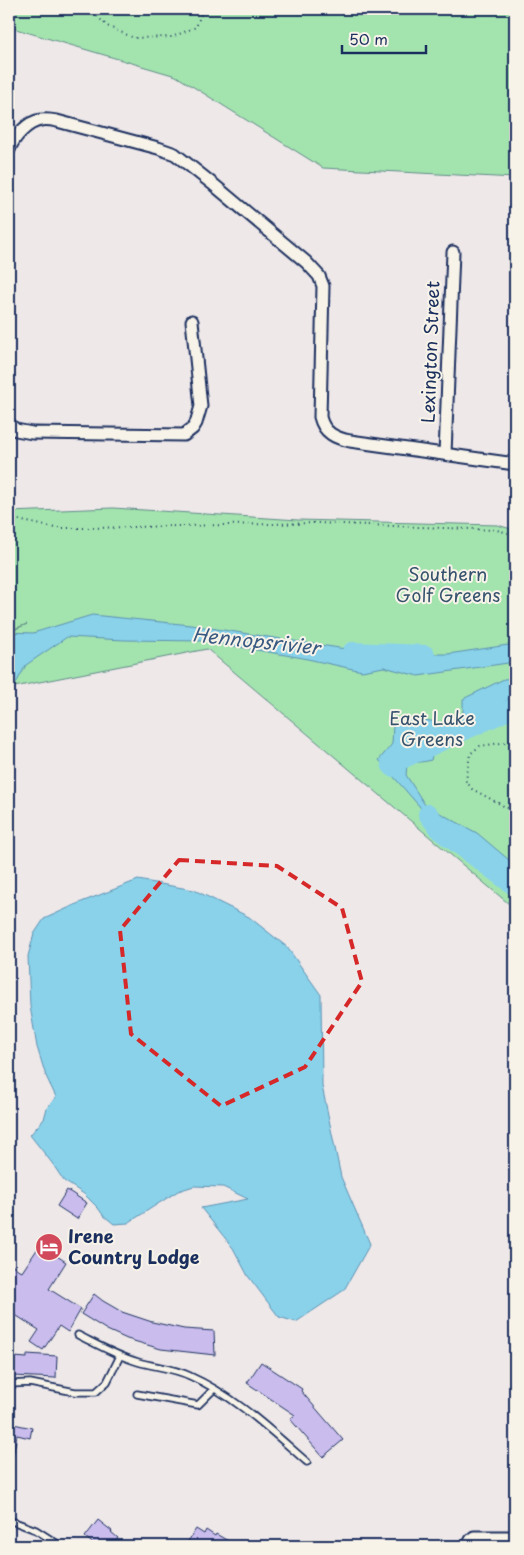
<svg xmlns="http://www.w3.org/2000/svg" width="524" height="1555" viewBox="0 0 524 1555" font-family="'Playpen Sans',sans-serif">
<rect width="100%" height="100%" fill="#eee8e9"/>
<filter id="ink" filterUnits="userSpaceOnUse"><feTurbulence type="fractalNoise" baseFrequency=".02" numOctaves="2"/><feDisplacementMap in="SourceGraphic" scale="10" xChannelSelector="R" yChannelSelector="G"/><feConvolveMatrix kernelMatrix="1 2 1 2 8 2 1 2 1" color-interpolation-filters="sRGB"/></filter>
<g filter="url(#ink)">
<g fill="#a3e4ae" stroke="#5f8a86">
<polygon points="9,9 515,9 515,178 323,168 176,76 9,27"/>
<polygon points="113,508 298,520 497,525 515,530 515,909 207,649 9,688 9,632 27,624 9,631 9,512"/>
</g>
<g fill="#89d2ea" stroke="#5d91b2">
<polygon points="92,615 191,625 378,654 448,654 515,644 515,662 418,676 384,667 362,671 303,658 204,641 124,640 67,637 26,665 14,687 9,690 9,632 33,633"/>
<path d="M515,678V695L499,705L475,730L455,737L444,747L440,737L432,741L407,742L411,755L418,759L426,754L432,756L431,760C422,763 415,761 407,765L406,775L425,805L477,833L515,865V888L481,860L441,831L379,760L392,744L393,725L411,718L444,723L463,714V699L504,679Z"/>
<polygon points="138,880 194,890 249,917 287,947 321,995 322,1086 341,1177 370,1244 344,1290 296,1322 279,1317 248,1276 233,1248 201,1208 248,1199 223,1187 194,1186 178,1191 128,1223 114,1224 103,1215 98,1208 84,1194 64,1181 52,1163 30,1135 44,1119 47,1108 56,1097 46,1076 37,1047 30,1006 28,956 34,934 44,919 79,903"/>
</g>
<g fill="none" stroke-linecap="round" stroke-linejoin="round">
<g stroke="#89d2ea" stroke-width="20">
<polyline points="352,652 425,655"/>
<polyline points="393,767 391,764 515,707"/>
<polyline points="428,814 441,831 515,886"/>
</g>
</g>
<g fill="#cabdee" stroke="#1b2f5e">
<polygon points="67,1190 87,1203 77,1219 57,1206"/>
<polygon points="40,1245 66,1262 49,1289 81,1309 68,1332 59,1326 43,1350 31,1342 39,1330 9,1311 9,1263 22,1272"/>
<polygon points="94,1294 103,1301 122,1312 152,1322 184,1329 214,1331 215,1355 161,1349 127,1339 107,1330 81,1314"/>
<polygon points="27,1354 57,1356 56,1378 13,1376 14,1357 27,1358"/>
<polygon points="261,1362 302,1389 301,1391 343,1440 323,1457 290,1419 295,1415 247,1383"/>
<polygon points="9,1423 32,1428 30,1438 17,1435 13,1456 9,1456"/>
<polygon points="98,1520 112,1531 111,1532 118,1538 116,1541 123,1546 96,1546 85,1537"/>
<polygon points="196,1529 204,1534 206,1530 215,1536 216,1534 237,1546 185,1546"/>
</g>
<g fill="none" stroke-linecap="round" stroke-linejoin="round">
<g stroke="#1b2f5e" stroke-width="9">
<g id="service">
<path d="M78,1335C98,1345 117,1356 138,1362C155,1367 174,1368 190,1376C235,1396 270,1430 307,1462"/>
<polyline points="9,1384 30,1383 75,1392 96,1392 107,1382 120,1356"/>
<polyline points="137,1394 198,1405 214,1389"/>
<polyline points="9,1520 36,1530 61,1546"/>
</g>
</g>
<g stroke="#1b2f5e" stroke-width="15">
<g id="minor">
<path d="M9,150C13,138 27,122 41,120C46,119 52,120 57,121L158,148L175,154L214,185L306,262L319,276L323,286L320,417C324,433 335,438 350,441L515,464"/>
<polyline points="9,424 16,430 32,433 184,435 193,428 196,423 201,406 192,321"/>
<polyline points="445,454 453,252"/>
<polyline points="468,1546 471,1540 474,1537 515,1537"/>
</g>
</g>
<g stroke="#1b2f5e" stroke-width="2" stroke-dasharray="1 4" stroke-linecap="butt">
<polyline points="90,9 107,26 134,38 172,37 196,27 203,9"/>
<polyline points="9,518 55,528 87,528 317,523 497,530 515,535"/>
<polyline points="515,741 480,746 470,754 466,781 472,789 515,812"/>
</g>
<use href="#service" stroke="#f7f3e8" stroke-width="5.5"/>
<use href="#minor" stroke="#f7f3e8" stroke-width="11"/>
</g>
</g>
<path fill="none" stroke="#d62828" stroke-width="4" stroke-dasharray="10 6" stroke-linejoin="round" d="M179,860L277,866L342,908L362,982L305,1067L221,1106L131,1034L120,930Z"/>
<defs>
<g id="hotel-disc" transform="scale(1.4375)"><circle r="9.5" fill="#d1495b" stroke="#f7f3e8"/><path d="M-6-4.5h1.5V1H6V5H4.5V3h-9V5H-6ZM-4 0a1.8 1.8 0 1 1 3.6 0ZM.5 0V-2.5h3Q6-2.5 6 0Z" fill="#fff"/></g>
</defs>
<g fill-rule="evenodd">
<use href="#hotel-disc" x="49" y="1247"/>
</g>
<g text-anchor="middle" stroke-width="4" stroke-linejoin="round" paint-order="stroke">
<g font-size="18" fill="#1b2f5e" stroke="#f7f3e8">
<text transform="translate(431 352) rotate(-88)" y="6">Lexington Street</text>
</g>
<g font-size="18" fill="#36536e" stroke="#f7f3e8">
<text x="448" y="581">Southern<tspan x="448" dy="21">Golf Greens</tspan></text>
<text x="432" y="725">East Lake<tspan x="432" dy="21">Greens</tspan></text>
</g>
<g font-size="18" font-weight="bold" fill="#1b2f5e" stroke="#f7f3e8" text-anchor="start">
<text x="68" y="1243">Irene<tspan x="68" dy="21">Country Lodge</tspan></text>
</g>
<g font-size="19" font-style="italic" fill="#365881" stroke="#f7f3e8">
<text transform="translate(256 641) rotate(6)" y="7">Hennopsrivier</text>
</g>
</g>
<rect width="524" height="1555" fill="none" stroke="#f7f3e8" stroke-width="30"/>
<rect x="15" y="15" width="494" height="1525" fill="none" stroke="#1b2f5e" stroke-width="2" filter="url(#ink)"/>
<path d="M342 45v8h84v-8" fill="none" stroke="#1b2f5e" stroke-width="2.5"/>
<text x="349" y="45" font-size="15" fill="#1b2f5e" stroke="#f7f3e8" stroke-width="4" paint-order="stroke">50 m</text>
</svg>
